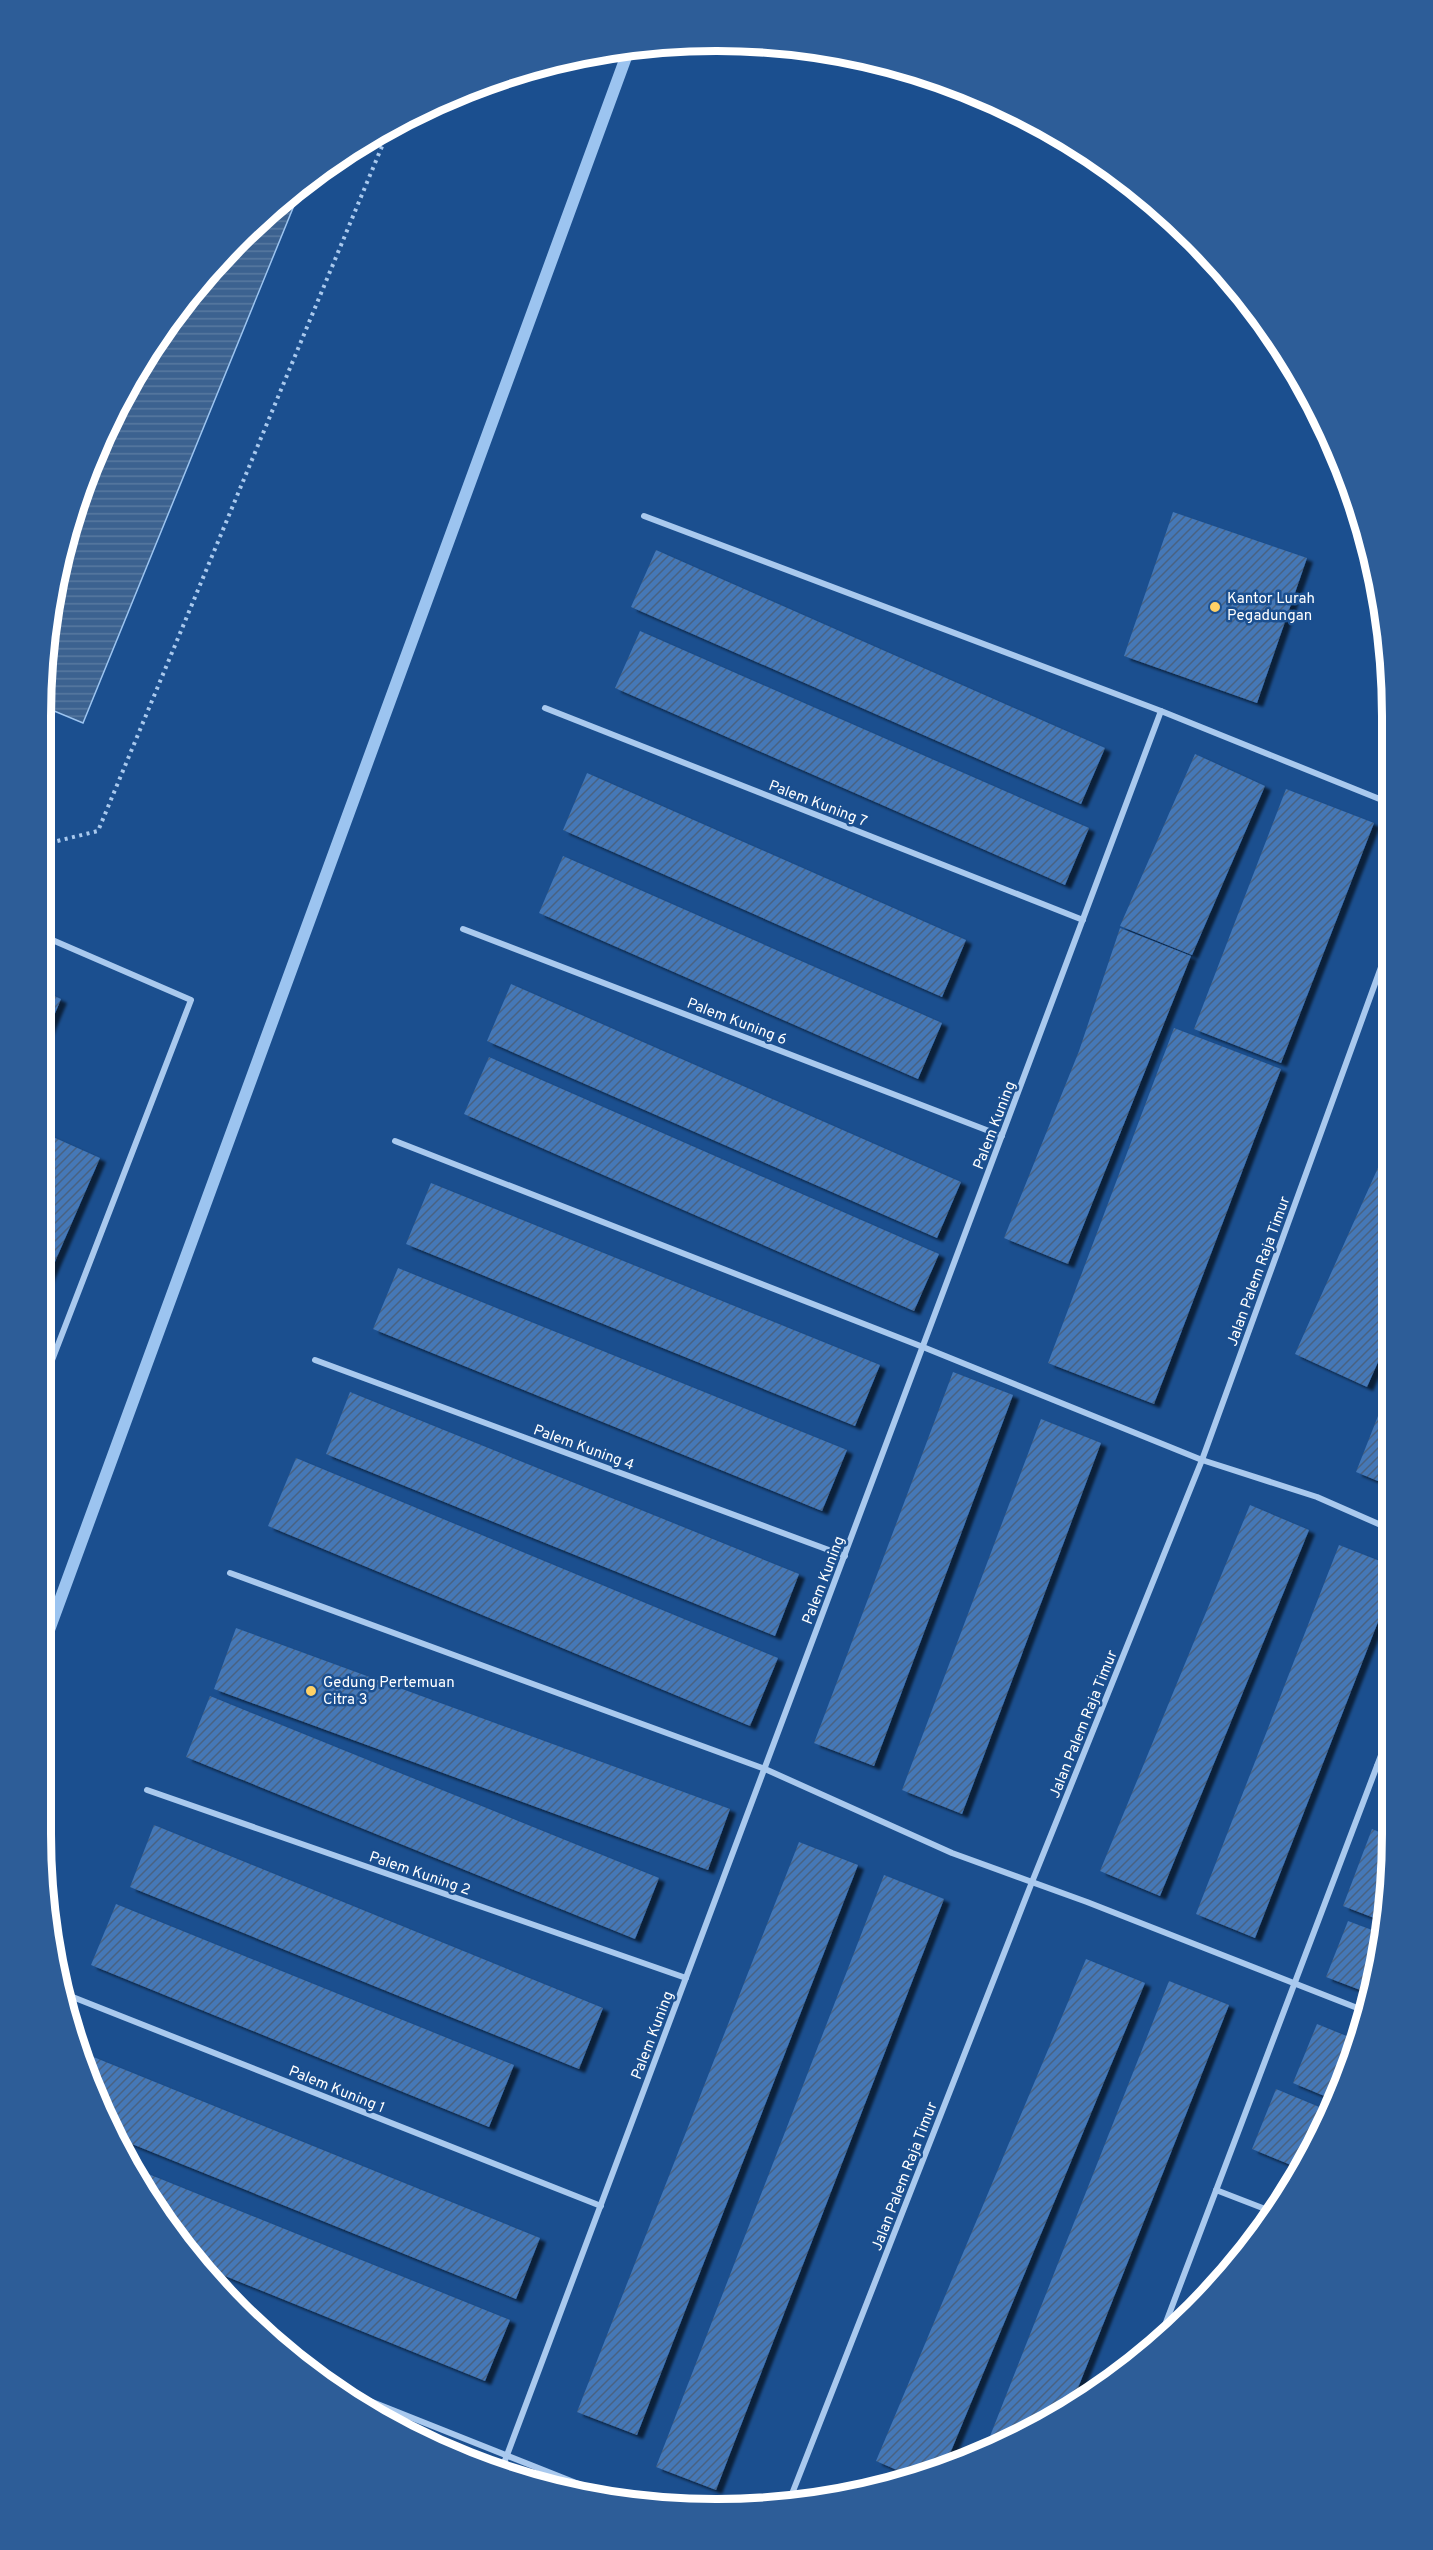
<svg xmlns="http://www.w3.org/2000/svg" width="1433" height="2550" viewBox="0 0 1433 2550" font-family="Overpass,sans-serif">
<defs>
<pattern id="water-rules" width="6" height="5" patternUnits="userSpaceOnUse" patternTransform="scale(1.5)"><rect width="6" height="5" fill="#3c6290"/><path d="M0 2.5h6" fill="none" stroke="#597aa1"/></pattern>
<pattern id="building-hatch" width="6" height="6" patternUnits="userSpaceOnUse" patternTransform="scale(1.5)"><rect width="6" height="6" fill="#4478b7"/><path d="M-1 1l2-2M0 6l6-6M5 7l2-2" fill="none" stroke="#486282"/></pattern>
<filter id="shadow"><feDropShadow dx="6" dy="4" stdDeviation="1.5" flood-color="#0009"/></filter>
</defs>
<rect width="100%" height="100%" fill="#1b4f8f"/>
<polygon fill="url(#water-rules)" stroke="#9cc4f0" stroke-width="1.5" points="304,181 83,723 42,706 42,673 76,500 131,378 208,271"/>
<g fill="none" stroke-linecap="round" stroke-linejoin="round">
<polyline stroke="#9cc4f0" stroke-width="12" points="45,1641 629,49"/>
</g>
<g fill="url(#building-hatch)" filter="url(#shadow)">
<polygon points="1173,512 1307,558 1257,703 1124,656"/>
<polygon points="656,550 1105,748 1081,804 631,607"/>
<polygon points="640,631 1089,828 1065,885 615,688"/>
<polygon points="1195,754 1265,786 1192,955 1120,926"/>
<polygon points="587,773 966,940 942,997 563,830"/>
<polygon points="1286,789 1374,823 1281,1063 1194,1029"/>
<polygon points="563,856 942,1023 918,1079 539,913"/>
<polygon points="1120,928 1191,956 1068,1264 1004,1238 1079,1051"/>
<polygon points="511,984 961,1182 937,1238 487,1041"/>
<polygon points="43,991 61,999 43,1042"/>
<polygon points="1174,1028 1281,1069 1154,1404 1048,1363"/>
<polygon points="489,1057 939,1254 914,1311 464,1114"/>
<polygon points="44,1133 100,1158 44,1287"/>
<polygon points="1389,1143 1389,1337 1367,1387 1295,1354"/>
<polygon points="431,1183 880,1365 855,1426 406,1244"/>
<polygon points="398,1268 847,1450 822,1511 373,1329"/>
<polygon points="953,1372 1013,1395 874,1766 814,1743"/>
<polygon points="1389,1388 1390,1486 1356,1472"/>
<polygon points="350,1392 799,1574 775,1636 326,1454"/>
<polygon points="1041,1419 1101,1443 962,1814 902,1790"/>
<polygon points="296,1458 778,1658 750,1726 268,1526"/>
<polygon points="1250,1505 1309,1530 1160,1896 1100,1871"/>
<polygon points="1339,1545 1390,1565 1390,1591 1255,1938 1196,1914"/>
<polygon points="236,1628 730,1809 708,1870 214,1689"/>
<polygon points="210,1696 659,1878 635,1939 186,1757"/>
<polygon points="154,1825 603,2008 579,2069 130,1887"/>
<polygon points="1372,1829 1391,1837 1391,1877 1382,1921 1343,1906"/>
<polygon points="799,1842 858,1865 637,2435 577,2412"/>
<polygon points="884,1875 944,1899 716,2490 656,2467"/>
<polygon points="116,1904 514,2065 489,2127 91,1965"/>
<polygon points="1348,1921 1380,1933 1368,1993 1326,1977"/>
<polygon points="1086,1959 1145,1983 944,2468 913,2477 876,2461"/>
<polygon points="1169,1981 1229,2005 1146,2216 1070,2408 1055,2419 983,2454"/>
<polygon points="1317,2024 1359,2041 1357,2050 1334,2100 1293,2083"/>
<polygon points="91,2056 540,2238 516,2299 112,2136 85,2072"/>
<polygon points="1276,2089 1329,2111 1303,2170 1252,2149"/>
<polygon points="131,2167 510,2320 485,2381 198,2265 180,2245"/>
</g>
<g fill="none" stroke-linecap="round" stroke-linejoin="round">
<polyline stroke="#a9c9ee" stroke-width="4" stroke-dasharray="3 4.5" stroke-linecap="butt" points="43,843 45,844 98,831 390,127"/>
<g stroke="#a9c9ee" stroke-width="6">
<polyline points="644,516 1161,711 1387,802"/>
<polyline points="545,708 1083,920"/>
<polyline points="463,929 1002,1136"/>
<polyline points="43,936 191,1000 44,1381"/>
<polyline points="395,1141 923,1347 1202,1460 1317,1497 1390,1529"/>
<polyline points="315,1360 845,1556"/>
<polyline points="230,1573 765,1769 952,1853 1087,1902 1365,2011"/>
<polyline points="1377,1766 1391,1771"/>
<polyline points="147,1790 686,1978"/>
<polyline points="65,1994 601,2206"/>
<polyline points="1216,2190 1273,2212"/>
<polyline points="1157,2346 1391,1729"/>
<polyline points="327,2384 629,2504"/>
<polyline points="501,2471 1161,711"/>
<polyline points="788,2504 1032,1882 1202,1460 1388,948"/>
</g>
</g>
<g fill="#ffd166" stroke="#1b4f8f" stroke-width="2">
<circle cx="1215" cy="607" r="6"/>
<circle cx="311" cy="1691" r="6"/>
</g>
<g text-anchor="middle" stroke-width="5" stroke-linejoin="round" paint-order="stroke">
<g font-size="15" fill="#fff" stroke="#1b4f8f" text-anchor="start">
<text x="1227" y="603">Kantor Lurah<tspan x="1227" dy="17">Pegadungan</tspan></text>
<text x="323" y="1687">Gedung Pertemuan<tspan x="323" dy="17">Citra 3</tspan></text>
</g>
<g font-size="15" fill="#fff" stroke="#1b4f8f">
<text transform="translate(818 803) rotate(21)" y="5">Palem Kuning 7</text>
<text transform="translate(737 1021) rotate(21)" y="5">Palem Kuning 6</text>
<text transform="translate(994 1125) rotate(-69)" y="5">Palem Kuning</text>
<text transform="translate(1258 1271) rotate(-70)" y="5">Jalan Palem Raja Timur</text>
<text transform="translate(584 1447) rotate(20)" y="5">Palem Kuning 4</text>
<text transform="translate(823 1580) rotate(-69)" y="5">Palem Kuning</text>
<text transform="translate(1083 1724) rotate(-68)" y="5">Jalan Palem Raja Timur</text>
<text transform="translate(420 1873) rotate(19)" y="5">Palem Kuning 2</text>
<text transform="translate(652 2035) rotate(-69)" y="5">Palem Kuning</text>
<text transform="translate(337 2089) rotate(22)" y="5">Palem Kuning 1</text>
<text transform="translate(904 2176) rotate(-69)" y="5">Jalan Palem Raja Timur</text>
</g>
</g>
<path d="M0 0H1433V2550H0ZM716 51H717A665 665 0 0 1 1382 716V1834A665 665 0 0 1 717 2499H716A665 665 0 0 1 51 1834V716A665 665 0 0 1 716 51Z" fill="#2d5d98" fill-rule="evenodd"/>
<path fill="none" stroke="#fff" stroke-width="8" d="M716 51H717A665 665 0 0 1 1382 716V1834A665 665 0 0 1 717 2499H716A665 665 0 0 1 51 1834V716A665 665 0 0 1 716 51Z"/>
</svg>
